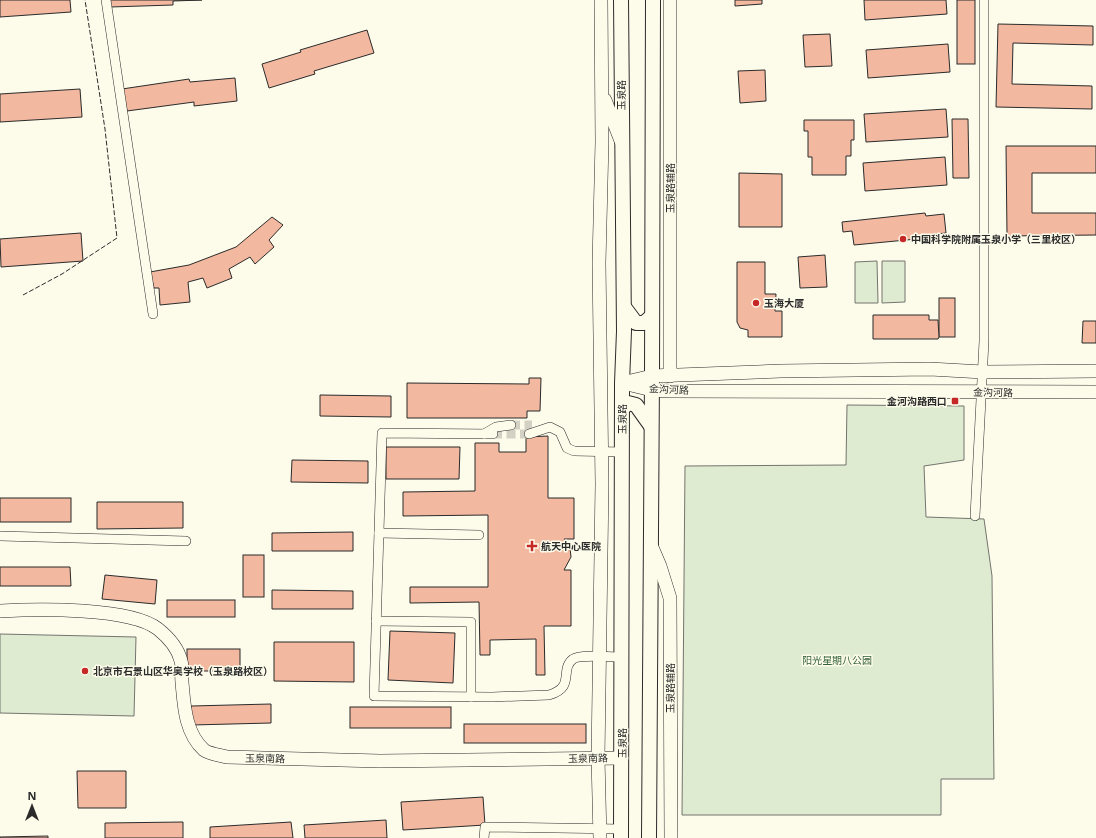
<svg xmlns="http://www.w3.org/2000/svg" width="1096" height="838" viewBox="0 0 1096 838" font-family="'Open Sans','Noto Sans SC',sans-serif">
<rect width="100%" height="100%" fill="#fdfbea"/>
<g fill="#deebd1" stroke="#74746e">
<polygon points="877,261 878,303 855,303 855,262"/>
<polygon points="882,261 905,261 905,302 882,303"/>
<polygon points="847,405 964,406 964,460 924,466 926,517 984,519 992,576 994,779 941,779 941,815 682,815 685,466 846,465"/>
<polygon points="0,634 136,637 134,716 0,713"/>
</g>
<g fill="#f2b8a0" stroke="#2b2b2b">
<polygon points="0,0 70,0 71,12 0,17"/>
<polygon points="110,0 202,0 173,1 173,5 110,7"/>
<polygon points="735,0 762,0 762,4 735,6"/>
<polygon points="864,0 946,0 947,14 865,20"/>
<rect x="957" y="0" width="18" height="64"/>
<polygon points="998,24 1093,26 1093,45 1013,43 1012,84 1092,86 1092,109 996,107"/>
<polygon points="367,30 374,53 314,71 315,74 269,88 262,64 301,52 300,50"/>
<polygon points="830,34 832,66 805,67 803,35"/>
<polygon points="948,44 950,72 868,78 866,50"/>
<polygon points="765,70 766,101 740,103 738,71"/>
<polygon points="235,78 237,101 194,106 194,102 127,111 122,89 189,79 190,82"/>
<polygon points="80,89 82,117 0,122 0,94"/>
<polygon points="946,109 948,137 866,142 864,114"/>
<polygon points="952,119 968,119 969,178 953,178"/>
<polygon points="804,120 854,120 854,140 851,140 851,156 846,156 846,175 812,175 812,157 808,157 808,131 804,131"/>
<polygon points="1006,146 1096,146 1096,173 1032,173 1032,213 1096,213 1096,235 1007,236"/>
<polygon points="945,157 947,185 865,191 863,163"/>
<polygon points="739,173 782,174 782,227 739,227"/>
<polygon points="925,213 926,216 944,214 946,233 927,235 927,238 854,245 852,231 843,232 842,222"/>
<polygon points="272,217 283,225 269,240 274,247 255,264 250,257 229,269 232,278 207,288 203,278 188,282 190,302 160,305 159,288 154,288 150,272 189,265 236,247"/>
<polygon points="81,233 83,261 1,267 0,239"/>
<polygon points="825,255 827,287 800,288 798,257"/>
<polygon points="737,262 765,262 765,294 776,294 775,311 782,311 782,337 748,337 748,330 740,328 737,322"/>
<rect x="939" y="298" width="16" height="39"/>
<polygon points="873,315 929,315 929,320 938,320 939,337 938,339 873,339"/>
<polygon points="1083,321 1096,321 1096,343 1082,343"/>
<polygon points="529,378 541,378 540,411 527,411 527,418 407,418 407,383 529,384"/>
<polygon points="320,395 391,396 391,417 320,416"/>
<polygon points="548,436 548,498 574,498 574,539 564,539 570,548 571,557 564,570 571,570 571,626 544,626 545,675 536,675 536,639 490,640 490,655 480,655 479,602 410,603 410,587 488,587 488,515 403,516 403,492 475,491 475,443 499,443 499,452 526,452 526,437"/>
<polygon points="386,447 460,447 459,479 386,479"/>
<polygon points="292,460 368,461 368,483 291,482"/>
<rect x="0" y="498" width="71" height="24"/>
<polygon points="97,502 183,502 183,528 97,529"/>
<polygon points="353,532 353,551 272,551 272,533"/>
<rect x="243" y="555" width="21" height="42"/>
<polygon points="0,567 70,567 71,586 0,586"/>
<polygon points="105,575 157,580 155,604 102,599"/>
<polygon points="272,590 353,591 353,609 272,609"/>
<rect x="167" y="600" width="68" height="17"/>
<polygon points="390,631 455,633 453,683 388,680"/>
<polygon points="274,642 354,642 354,682 274,681"/>
<rect x="187" y="649" width="53" height="22"/>
<polygon points="271,704 271,723 192,725 191,706"/>
<rect x="350" y="707" width="101" height="21"/>
<rect x="464" y="724" width="122" height="19"/>
<polygon points="77,771 126,771 126,808 78,808"/>
<polygon points="483,797 485,825 403,830 401,802"/>
<polygon points="386,820 387,838 305,838 304,825"/>
<polygon points="183,822 183,838 105,838 105,823"/>
<polygon points="291,822 293,838 210,838 210,827"/>
<polygon points="48,836 48,838 0,838 0,837"/>
</g>
<g fill="none" stroke-linecap="round" stroke-linejoin="round">
<g stroke="#d3d1c4" stroke-width="9" stroke-dasharray="9 4.5" stroke-linecap="butt">
<polyline points="511,425 532,425"/>
<polyline points="493,434 529,434"/>
</g>
<g stroke="#2b2b2b" stroke-width="10">
<g id="street">
<polyline points="106,0 153,314"/>
<polyline points="484,434 496,427 511,425"/>
<path d="M493,434L382,433L374,696L492,697L549,695C576,687 559,670 573,659C580,654 612,657 622,657"/>
<polyline points="529,434 550,427 560,432 567,448 574,451 622,452"/>
<polyline points="975,516 984,341 984,0"/>
<polyline points="379,533 479,535"/>
<polyline points="0,536 186,541"/>
<polyline points="376,621 471,622 471,697"/>
<polyline points="484,838 485,827 621,829"/>
</g>
</g>
<g stroke="#2b2b2b" stroke-width="14">
<g id="secondary">
<polyline points="605,100 621,141"/>
<polyline points="670,376 670,0"/>
<polyline points="622,383 652,376 781,371 930,369 983,372 1096,371"/>
<polyline points="627,384 652,390 669,391 1096,392"/>
<polyline points="651,545 660,566 670,598 671,838"/>
<path d="M0,611C37,609 130,607 158,629C168,637 178,648 181,661C183,667 181,675 182,682C184,705 185,733 204,750C209,754 220,755 227,757L380,761L622,758"/>
<polyline points="600,838 598,758 602,484 599,263 602,142 601,0"/>
</g>
</g>
<g stroke="#2b2b2b" stroke-width="16">
<g id="primary">
<polyline points="621,0 624,331 622,383 621,838"/>
<polyline points="624,307 636,323 644,323 652,316"/>
<polyline points="622,409 628,403 636,405 651,426"/>
<polyline points="649,838 652,376 653,0"/>
</g>
</g>
<use href="#street" stroke="#fdfbea" stroke-width="9"/>
<use href="#secondary" stroke="#fdfbea" stroke-width="13"/>
<use href="#primary" stroke="#fdfbea" stroke-width="14"/>
<polyline stroke="#2b2b2b" stroke-width="1" stroke-dasharray="5 2" stroke-linecap="butt" points="23,295 62,274 117,238 105,129 85,0"/>
</g>
<g fill="#c62828" stroke="#fdfbea" stroke-width="1.5">
<circle cx="903" cy="239" r="4"/>
<circle cx="756" cy="303" r="4"/>
<rect x="951" y="397" width="8" height="8" rx="2"/>
<path d="M530 540h4v4h4v4h-4v4h-4v-4h-4v-4h4z"/>
<circle cx="85" cy="671" r="4"/>
</g>
<g text-anchor="middle" stroke-width="3" stroke-linejoin="round" paint-order="stroke">
<g font-size="10" fill="#2b2b2b" stroke="#fdfbea">
<text transform="translate(621 95) rotate(-90)" y="4">玉泉路</text>
<text transform="translate(670 188) rotate(-90)" y="4">玉泉路辅路</text>
<text transform="translate(669 389) rotate(3)" y="4">金沟河路</text>
<text transform="translate(993 392) rotate(1)" y="4">金沟河路</text>
<text transform="translate(622 419) rotate(-90)" y="4">玉泉路</text>
<text transform="translate(670 688) rotate(-90)" y="4">玉泉路辅路</text>
<text transform="translate(622 743) rotate(-90)" y="4">玉泉路</text>
<text transform="translate(265 758) rotate(1)" y="4">玉泉南路</text>
<text transform="translate(588 758) rotate(-1)" y="4">玉泉南路</text>
</g>
<g font-size="10" font-weight="bold" fill="#2b2b2b" stroke="#fdfbea" text-anchor="start">
<text x="911" y="243">中国科学院附属玉泉小学（三里校区）</text>
<text x="764" y="307">玉海大厦</text>
<text x="947" y="405" text-anchor="end">金河沟路西口</text>
<text x="541" y="550">航天中心医院</text>
<text x="93" y="675">北京市石景山区华奥学校（玉泉路校区）</text>
</g>
<g font-size="10" fill="#34623c" stroke="#fdfbea">
<text x="837" y="664">阳光星期八公园</text>
</g>
</g>
<g transform="translate(32 806)" stroke="#fdfbea" stroke-width="3" paint-order="stroke">
<path d="M0-3L7 15L0 10L-7 15Z" fill="#2b2b2b"/>
<text y="-6" font-size="11" font-weight="bold" text-anchor="middle" fill="#2b2b2b">N</text>
</g>
</svg>
